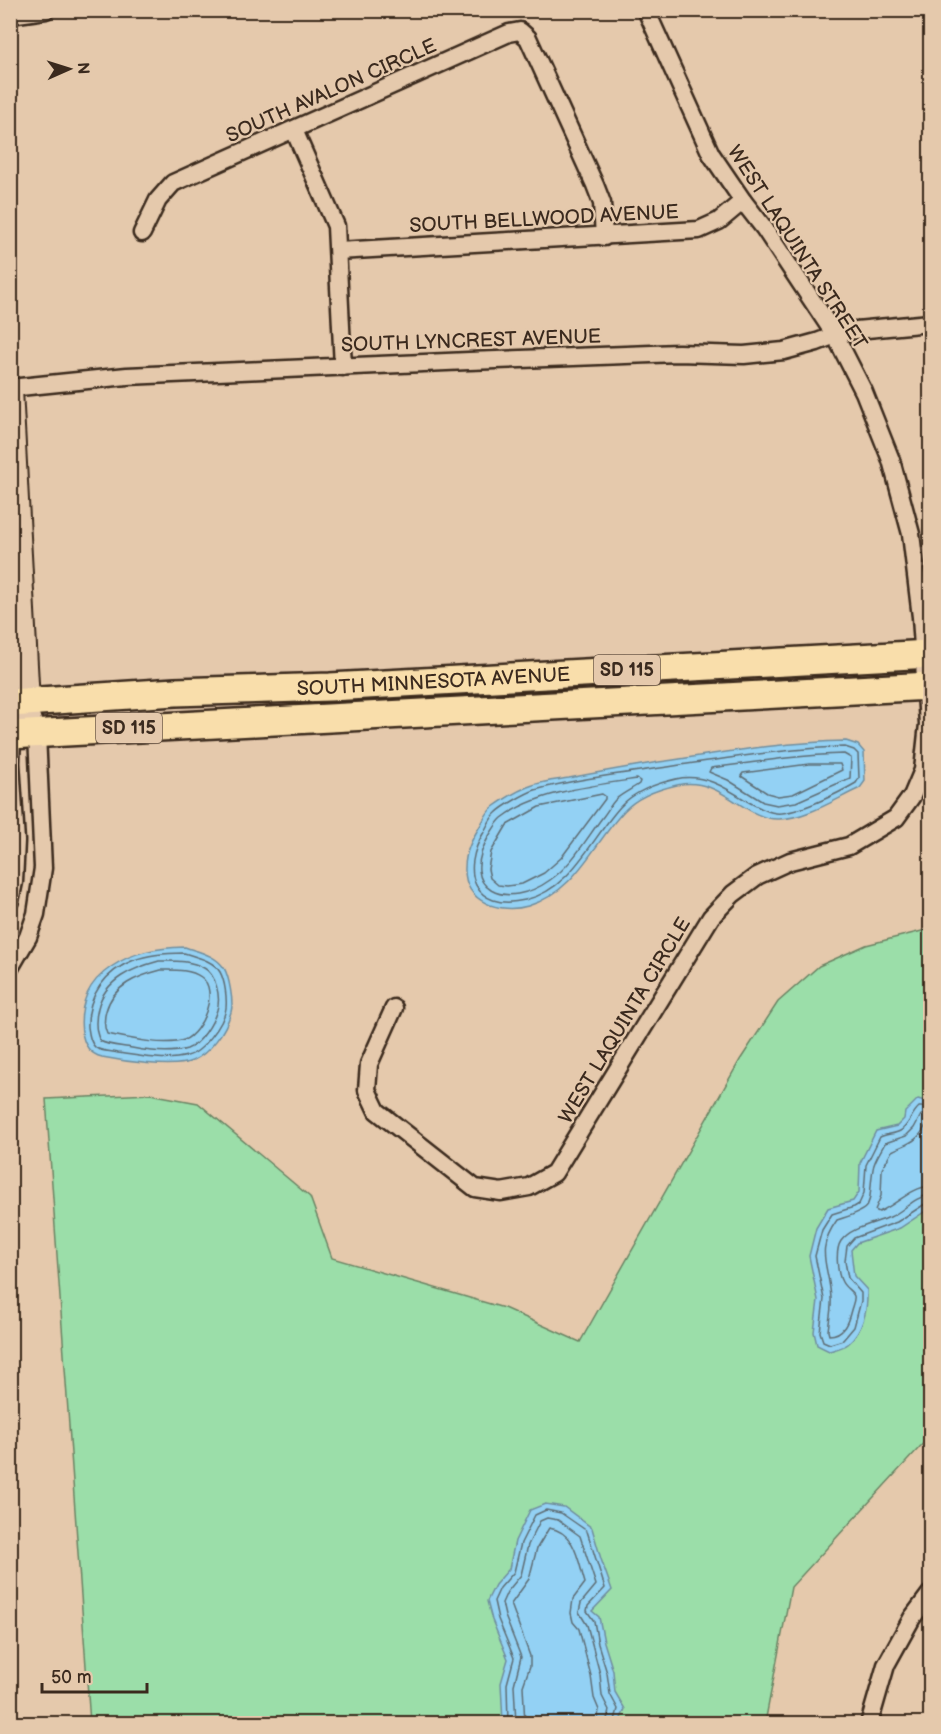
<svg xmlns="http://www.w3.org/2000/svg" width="941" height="1734" viewBox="0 0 941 1734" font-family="'Balsamiq Sans',sans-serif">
<rect width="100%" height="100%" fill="#e5c9ac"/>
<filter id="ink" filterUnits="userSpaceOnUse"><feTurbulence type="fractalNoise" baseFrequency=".0167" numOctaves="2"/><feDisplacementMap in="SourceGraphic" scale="12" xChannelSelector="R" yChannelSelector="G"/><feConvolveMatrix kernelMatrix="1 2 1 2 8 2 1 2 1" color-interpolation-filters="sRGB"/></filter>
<g filter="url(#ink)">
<polygon fill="#9bdea9" stroke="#6b8464" stroke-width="1.5" points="930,929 930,1436 791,1587 765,1723 90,1723 46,1099 150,1094 198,1103 310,1197 332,1258 504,1308 580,1342 740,1060 778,1002 819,966 866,945"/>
<g fill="#93d1f4" stroke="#708e9e" stroke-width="1.5">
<path d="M846,741L858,745L864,752L865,781L860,788C834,800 807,818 779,819C745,821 721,775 677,785C659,789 637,797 624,811C593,844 576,892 528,906C501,914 464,903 465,868C465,852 472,839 480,826C484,820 487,811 493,807C504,799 520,789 533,785C544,781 557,780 569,778C599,772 629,767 659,762C721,753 783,742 846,741Z"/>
<path d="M185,947C199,952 216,955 224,968C229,976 234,1003 231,1012C226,1031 210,1053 192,1061C174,1069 122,1061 102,1057C76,1051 79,1013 87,994C92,983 102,973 111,967C134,951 158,948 185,947Z"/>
<path d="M918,1099L928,1102L930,1100V1208L900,1228L857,1243L851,1250L854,1276L867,1290C868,1309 863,1332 848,1344C843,1348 835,1349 829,1351L817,1345L814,1332L818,1300L809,1256L816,1228L828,1208L853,1201L859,1192L860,1163L876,1131L897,1126L904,1119L905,1112Z"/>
<polygon points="545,1504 564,1507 592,1528 601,1559 612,1590 592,1611 599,1617 604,1642 613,1671 615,1692 625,1709 619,1723 503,1723 501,1683 508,1659 492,1620 487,1601 495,1585 509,1569 515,1541 530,1510"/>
</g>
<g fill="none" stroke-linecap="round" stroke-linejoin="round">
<g stroke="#5e6d74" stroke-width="1.5">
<path d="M845,747L854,750L858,754L859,778L856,783C839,793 795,815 776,813C766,812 756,806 747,801C725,787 703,773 676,779C657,783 633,792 620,807C591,839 571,890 525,900C473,912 460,871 484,832C487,826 491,817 496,813C503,806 526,793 535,790C580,778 628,773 674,766C731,758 787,748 845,747Z"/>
<path d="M844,754L851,758L850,778L796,802L777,805L763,802L728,780L709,772L711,768C755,762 799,755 844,754Z"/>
<polygon points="809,764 840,764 842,770 793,794 778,796 767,793 741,776 743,773"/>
<path d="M637,779L640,781L639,784C632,789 623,793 616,799C611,804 607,812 602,818C586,839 572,865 550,880C507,911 457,891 489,836C493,830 497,822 502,818C535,792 596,785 637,779Z"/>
<polygon points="602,794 605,796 605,799 561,858 544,873 522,884 507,886 498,885 490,878 488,869 491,852 507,825 539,807"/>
<path d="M184,953C196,957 213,960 220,972C225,981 227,998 226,1008C224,1024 202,1053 187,1056C165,1062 140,1056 118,1053C111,1051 103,1052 96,1048C90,1043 89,1034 88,1027C87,996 105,971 134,960C150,954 167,953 184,953Z"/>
<path d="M159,961C175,961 190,960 204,968C216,974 221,997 217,1010C213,1023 201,1044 187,1049C171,1054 147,1051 132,1048C122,1046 109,1046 100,1041C95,1031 95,1020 98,1008C105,979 133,968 159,961Z"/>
<path d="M161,970C174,970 190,969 201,977C220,990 202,1033 184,1040C165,1047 127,1038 107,1034C104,1027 104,1018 106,1011C113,985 138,976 161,970Z"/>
<path d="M930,1107H919C911,1114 909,1126 900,1131C895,1134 886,1134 880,1137L866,1165L864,1193L859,1204L854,1207L832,1214L822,1230L815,1256L824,1299L820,1332L823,1341L830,1344L843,1340L854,1327L861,1301V1293L848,1278L845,1261L847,1246L854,1238L897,1222L925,1204L930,1203"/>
<path d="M930,1115H921L914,1128L906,1136L885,1143C881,1151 874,1160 873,1169C867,1205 878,1208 837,1220C814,1252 829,1264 831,1298C832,1309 829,1320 828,1331L829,1335C844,1335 848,1322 851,1310C852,1306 855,1300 854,1296C852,1291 845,1288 842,1282C837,1273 835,1250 841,1241C851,1227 874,1224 890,1217C904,1211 915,1196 930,1195"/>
<path d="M930,1124L926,1125C917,1143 908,1143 892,1151L882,1169L881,1196L875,1210L879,1212C896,1205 912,1187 930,1186"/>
<polyline points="508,1724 507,1684 514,1658 498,1619 494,1601 500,1588 514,1572 521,1543 535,1515 546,1510 561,1513 587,1531 605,1588 588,1606 587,1611 594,1621 598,1644 607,1673 610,1694 618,1709 614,1724"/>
<polyline points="516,1724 514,1685 521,1657 505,1616 502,1603 507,1592 521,1575 528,1545 540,1521 547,1518 558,1520 580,1536 596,1585 581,1603 579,1612 587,1625 600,1674 602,1696 609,1710 606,1724"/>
<path d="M525,1724L523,1686L530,1666V1656L511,1604L529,1579L537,1548L549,1528C576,1532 578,1561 585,1583L573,1599L571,1613L573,1622L579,1629L591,1676L594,1698L599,1710L597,1724"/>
</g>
<g stroke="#3b2a1e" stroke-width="21">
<g id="street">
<polyline points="10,15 46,10"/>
<polyline points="294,130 336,226 343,367"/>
<polyline points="142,233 158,200 173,183 509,33 520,31 528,38 595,185 602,203 604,237"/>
<polyline points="338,251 699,230 719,221 743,201"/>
<polyline points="10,388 127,376 469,361 678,353 744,355 784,351 817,342 846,331 930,323"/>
<polyline points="10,901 14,882 16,841 11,763 12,735 27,702"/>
<polyline points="10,968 28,937 36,914 43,868 37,734 27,702"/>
<polyline points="394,1008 369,1064 367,1090 377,1111 475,1188 501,1192 529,1187 554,1173 711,917 733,894 757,876 790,861 849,846 896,818 912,796 923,770 928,724 921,617 911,534 891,460 864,392 835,335 764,228 743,201 711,154 646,10"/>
<polyline points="869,1724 886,1665 912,1618 930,1594"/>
</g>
</g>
<g stroke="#3b2a1e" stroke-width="28">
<polyline id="secondary" points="10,390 27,702"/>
</g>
<g stroke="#3b2a1e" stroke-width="32">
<g id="primary">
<path id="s1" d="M10,703L175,692L330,687L930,654"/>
<polyline points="10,735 930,686"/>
</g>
</g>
<use href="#street" stroke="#e5c9ac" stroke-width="16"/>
<use href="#secondary" stroke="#e5c9ac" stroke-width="24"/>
<use href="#primary" stroke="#f9deab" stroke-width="27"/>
</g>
</g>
<g text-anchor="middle" stroke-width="4.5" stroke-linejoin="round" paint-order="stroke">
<g fill="#e5c9ac" stroke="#6e5a49" stroke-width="1.5">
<rect x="594" y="655" width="66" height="30" rx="4.5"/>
<rect x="96" y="713" width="66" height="30" rx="4.5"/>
</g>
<g font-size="18" font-weight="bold" fill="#3b2a1e">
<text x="627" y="676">SD 115</text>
<text x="129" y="734">SD 115</text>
</g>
<g font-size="20" fill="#3b2a1e" stroke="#e5c9ac">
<text transform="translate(331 90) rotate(-24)" y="7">SOUTH AVALON CIRCLE</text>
<text transform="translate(544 218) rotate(-3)" y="7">SOUTH BELLWOOD AVENUE</text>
<text transform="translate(798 247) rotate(57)" y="7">WEST LAQUINTA STREET</text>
<text transform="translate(471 340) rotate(-2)" y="7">SOUTH LYNCREST AVENUE</text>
<text dy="7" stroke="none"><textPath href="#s1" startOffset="424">SOUTH MINNESOTA AVENUE</textPath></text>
<text transform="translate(624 1020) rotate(-59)" y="7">WEST LAQUINTA CIRCLE</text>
</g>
</g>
<rect width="941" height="1734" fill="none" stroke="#e5c9ac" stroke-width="36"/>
<rect x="18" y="18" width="905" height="1698" fill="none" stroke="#3b2a1e" stroke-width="2" filter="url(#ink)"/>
<g transform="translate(69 69) rotate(87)" stroke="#e5c9ac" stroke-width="4.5" paint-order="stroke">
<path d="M0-4.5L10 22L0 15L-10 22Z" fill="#3b2a1e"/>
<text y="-9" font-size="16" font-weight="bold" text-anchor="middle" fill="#3b2a1e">N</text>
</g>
<path d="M42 1683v9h105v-9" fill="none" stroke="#3b2a1e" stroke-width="3"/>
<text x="51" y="1683" font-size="18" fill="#3b2a1e" stroke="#e5c9ac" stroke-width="4.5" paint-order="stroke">50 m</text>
</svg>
